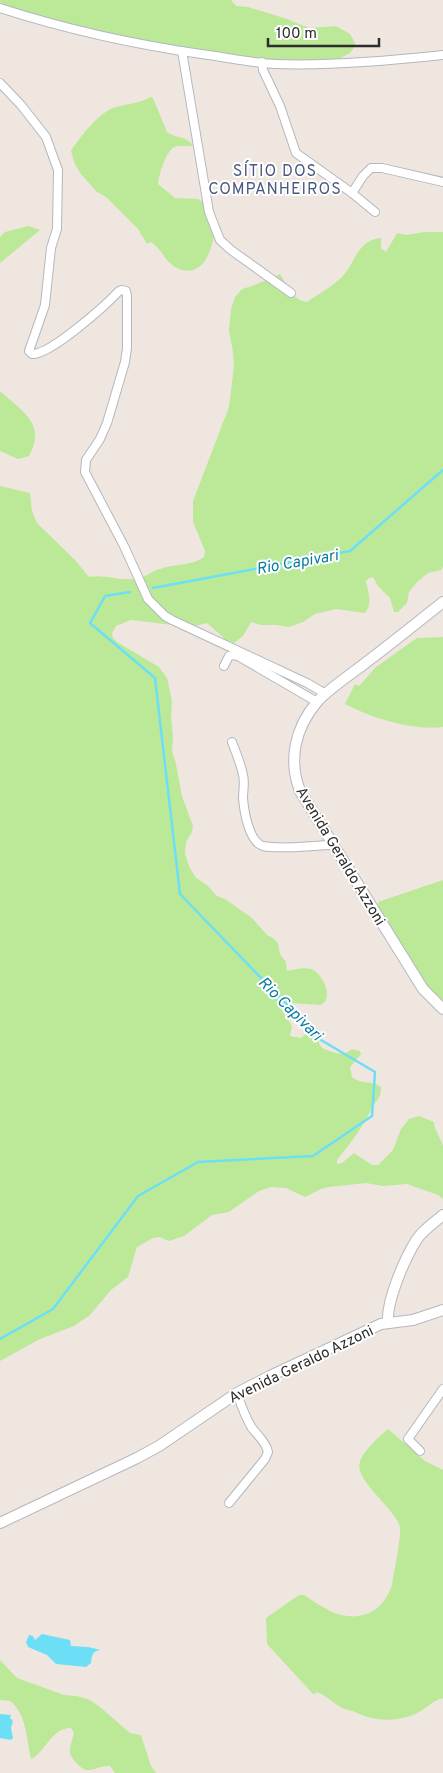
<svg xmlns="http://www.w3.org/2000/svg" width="443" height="1773" viewBox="0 0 443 1773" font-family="Overpass,sans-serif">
<rect width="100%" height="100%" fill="#efe7df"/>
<g fill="#bbe998">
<polygon points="0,0 231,0 236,6 248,7 287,19 309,28 336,26 350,34 355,43 354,48 350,53 339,59 319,65 238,59 72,29 5,5 0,2"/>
<path d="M151,97L153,98L167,132C177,139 184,135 193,145C187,148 183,145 177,146C166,148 159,175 158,184L175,198L198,199L203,202L212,212L217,222C215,232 213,243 209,253C202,272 184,277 169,262C162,255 160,248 151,242L147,244L138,229L106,197L97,192L80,173L74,162L71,151C79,138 100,111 116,107C130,103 137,104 151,97Z"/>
<polygon points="29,226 40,230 0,263 0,237 5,232"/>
<path d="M424,232H443V567L441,570L428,573L417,582L409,592L407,603L398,612H394L390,598L378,586L373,577L369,578L366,581C368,592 373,603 365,613L336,609L315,614L303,622L289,627L276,625H261L251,622L243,636L234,643L226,640L207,623L195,626L172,625L131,620L116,626L112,633L113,638L117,642L159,667L167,678L172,701L171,717L173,737L172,751L176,764L182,796L193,826L192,832L186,842L185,854L189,866L196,878L207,885L217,896L225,899L252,918L267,935L273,938L278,943L280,954L286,962L287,971C295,969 303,967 311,969C323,973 335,1000 320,1005L291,1003L280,1007L292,1026L290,1036L301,1038L312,1029L317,1028L320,1030L319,1043L322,1048C333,1052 342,1058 352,1049L360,1051L361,1054L350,1067L352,1077C361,1085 372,1080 381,1087C382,1097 376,1100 372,1108C363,1127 350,1144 337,1160V1164L342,1163L354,1153L372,1165H378L393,1150L401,1129L409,1119L419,1116L434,1122L435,1128L443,1145V1199L438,1195L407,1184L383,1186L366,1183L329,1187L321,1189L305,1197L286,1188L271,1187L259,1191L229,1212L212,1215L184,1236L169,1241L159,1237L153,1238L137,1247L128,1277L111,1290L90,1315L74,1326L40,1339L0,1361V486L30,493L32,511L37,523L75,560L89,577C104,574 119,581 135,579C145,578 151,571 160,569C175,563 190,567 204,557L205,551L193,522V501L229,407L234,366L233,352L229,331L231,309L235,297L242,289L252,286L280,274C287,285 292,300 307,302C318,294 332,287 342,277C356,262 357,240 381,238V248L386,252L397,233L407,235Z"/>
<path d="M0,391C22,411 47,424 29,456L18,459L0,451Z"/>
<path d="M443,637V727C413,731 372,718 345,704L355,684L359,686L376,667L417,638Z"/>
<path d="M443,880V1000C418,988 394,935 379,911L378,902Z"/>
<path d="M388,1429L425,1461L443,1470V1698C431,1701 424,1711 413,1715C395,1722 374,1721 357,1713C352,1710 347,1710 342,1708C333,1703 326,1695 316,1692L314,1695L267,1644L266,1618L299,1595H304C313,1601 322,1607 332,1612C359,1623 383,1613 392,1585C394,1572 401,1539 400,1528C399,1520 392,1514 388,1508C354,1469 346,1466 388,1429Z"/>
<path d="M0,1660L17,1678L64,1695L77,1696L90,1700L100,1707L130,1733L141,1735L151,1766L156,1773H115L110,1766C100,1765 94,1771 86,1770C81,1769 71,1758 70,1753C69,1747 73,1738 74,1733L71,1728C51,1728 46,1752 31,1759C27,1741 26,1712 10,1701L0,1700Z"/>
</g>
<g fill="#6cdff7">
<path d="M42,1634L70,1640L71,1646L88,1647L101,1650C92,1651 92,1655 91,1663L86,1667L56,1664L47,1655L28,1647L26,1642L29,1635L33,1636L35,1640Z"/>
<polygon points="0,1714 11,1715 10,1718 13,1721 11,1728 13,1738 11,1740 0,1738"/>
</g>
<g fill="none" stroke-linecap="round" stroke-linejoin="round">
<g stroke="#6cdff7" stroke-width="2.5">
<polyline points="153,588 350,551 443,470"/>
<polyline points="0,1339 53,1309 138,1196 198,1162 313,1156 372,1116 375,1072 321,1040 180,894 155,678 90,623 105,596 130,592"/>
</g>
<g stroke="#b3b7c1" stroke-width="10">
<g id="minor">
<path d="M0,8C68,30 137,45 208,55C230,58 253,63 276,64C331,66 388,61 443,55"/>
<polyline points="182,51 209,212 220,240 231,250 291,293"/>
<polyline points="262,62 263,70 280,106 296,153 352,193 375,212"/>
<path d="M0,83L21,105L46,137L58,170L57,229L51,248L45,305L29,351L32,354C50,355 105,306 119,291L122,290L126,291L127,296V348L125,362L107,423L100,439L86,460L85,472L124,546L148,599L165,616L172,620L307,683L326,694"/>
<polyline points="352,193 363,176 371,168 382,168 443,182"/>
<polyline points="224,666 229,656 233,655 238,656 317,702"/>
<path d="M232,742C236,753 241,764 243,775C245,782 243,791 243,798C244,811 249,842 263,846C282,850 313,845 333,845"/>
<polyline points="420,1451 408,1439 443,1389"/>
<path d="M229,1503L265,1459L268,1452C266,1442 258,1436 252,1428C245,1417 241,1405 237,1393"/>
</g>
</g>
<g stroke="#b3b7c1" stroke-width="12">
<g id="tertiary">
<path d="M443,602C418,622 393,642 368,661C353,673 328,689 317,702C295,728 288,760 300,791L423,989L443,1009"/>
<path d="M388,1323C386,1301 405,1258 417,1239C423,1230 435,1222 443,1215"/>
<polyline points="0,1523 137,1458 159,1446 237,1393 270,1376 381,1324 413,1320 443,1310"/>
</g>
</g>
<use href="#minor" stroke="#fff" stroke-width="8"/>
<use href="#tertiary" stroke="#fff" stroke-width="10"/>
</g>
<g text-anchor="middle" stroke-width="4" stroke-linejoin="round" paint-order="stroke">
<g font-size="15" fill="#2d2d2d" stroke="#fff">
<text transform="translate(341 856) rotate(59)" y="5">Avenida Geraldo Azzoni</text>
<text transform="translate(301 1364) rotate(-26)" y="5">Avenida Geraldo Azzoni</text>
</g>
<g font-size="16" letter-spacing="1" fill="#495982" stroke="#fff">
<text x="275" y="176">SÍTIO DOS<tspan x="275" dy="18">COMPANHEIROS</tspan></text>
</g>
<g font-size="16" font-style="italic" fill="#057aa2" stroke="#fff">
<text transform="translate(297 561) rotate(-10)" y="6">Rio Capivari</text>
<text transform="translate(291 1008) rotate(45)" y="6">Rio Capivari</text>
</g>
</g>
<path d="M268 38v8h111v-8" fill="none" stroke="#2d2d2d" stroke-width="2.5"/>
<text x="276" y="38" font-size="15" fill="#2d2d2d" stroke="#ffffff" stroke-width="4" paint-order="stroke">100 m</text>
</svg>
